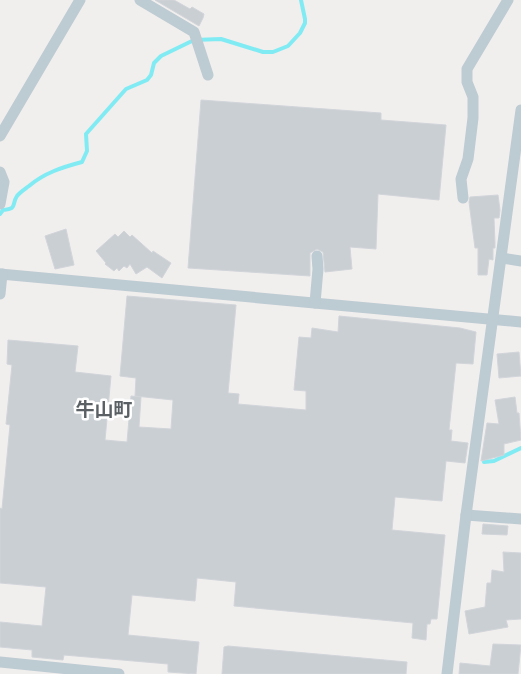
<svg xmlns="http://www.w3.org/2000/svg" width="521" height="674" viewBox="0 0 521 674" font-family="'Archivo Narrow','Noto Sans JP',sans-serif">
<rect width="100%" height="100%" fill="#f1eeee"/>
<g fill="none" stroke-linecap="round" stroke-linejoin="round">
<g stroke="#81ebf3" stroke-width="4">
<path d="M0,214L3,210C18,209 11,205 17,196C20,192 25,189 29,186C44,173 63,167 82,162L87,151L86,134L126,89L147,80L151,75L154,63L161,56L194,40L221,39L263,52H273L288,46L300,33L305,23V19L301,0"/>
<polyline points="484,462 494,461 521,448"/>
</g>
</g>
<g fill="#cacfd3" stroke="#d1d5da">
<polygon points="155,0 174,0 190,9 192,7 204,14 203,18 199,26"/>
<polygon points="201,100 381,113 381,120 446,125 439,200 378,194 376,249 350,247 352,269 325,272 323,252 317,249 310,253 310,276 188,268"/>
<polygon points="498,195 500,210 499,218 494,218 495,243 495,248 493,248 493,260 489,259 487,275 478,275 478,248 475,248 469,202 470,197"/>
<polygon points="66,229 74,265 55,269 45,236"/>
<polygon points="124,231 130,237 132,235 152,253 153,251 171,263 162,278 147,267 136,274 130,264 127,268 124,266 119,271 117,268 114,271 105,264 106,263 96,251 115,234 118,237"/>
<polygon points="127,296 236,305 228,393 239,394 238,404 306,410 306,391 294,390 299,337 311,338 312,328 338,332 339,316 460,328 476,332 473,364 456,363 449,430 452,430 451,441 468,443 465,463 446,461 442,501 395,497 392,530 445,535 437,619 431,619 430,624 427,624 426,640 412,638 413,623 234,606 236,582 197,578 195,601 132,595 128,635 199,642 196,674 168,672 168,664 64,655 63,660 32,657 32,650 0,647 0,622 42,626 46,587 0,583 0,508 2,509 10,425 6,424 12,365 7,364 8,340 78,346 75,372 111,376 105,440 127,442 131,396 141,397 139,427 171,429 173,400 135,396 136,378 120,376"/>
<polygon points="519,352 521,376 499,378 497,354"/>
<polygon points="515,397 517,413 519,413 521,440 504,444 504,455 481,461 487,423 499,424 495,400"/>
<polygon points="483,524 508,526 507,535 482,534"/>
<polygon points="503,552 521,553 521,619 506,620 508,627 469,634 465,611 485,607 487,583 491,583 492,570 504,572"/>
<polygon points="493,644 521,645 518,674 459,674 460,663 490,666"/>
<polygon points="228,646 407,662 406,674 222,674 224,647"/>
</g>
<g fill="none" stroke-linecap="round" stroke-linejoin="round">
<g stroke="#bdcbd2" stroke-width="11">
<polyline points="140,0 194,32 208,75"/>
<polyline points="0,136 80,0"/>
<polyline points="0,172 4,182 0,204"/>
<polyline points="463,198 461,179 468,159 473,118 473,97 467,82 467,69 508,0"/>
<polyline points="502,258 521,261"/>
<polyline points="0,274 521,322"/>
<polyline points="0,294 2,274"/>
<polyline points="315,303 318,269 317,256"/>
<polyline points="466,515 521,519"/>
<polyline points="0,662 119,674"/>
<polyline points="447,674 466,515 521,110"/>
</g>
</g>
<g text-anchor="middle" stroke-width="5" stroke-linejoin="round" paint-order="stroke">
<g font-size="19" font-weight="bold" fill="#5a6064" stroke="#fff">
<text x="104" y="416">牛山町</text>
</g>
</g>
</svg>
